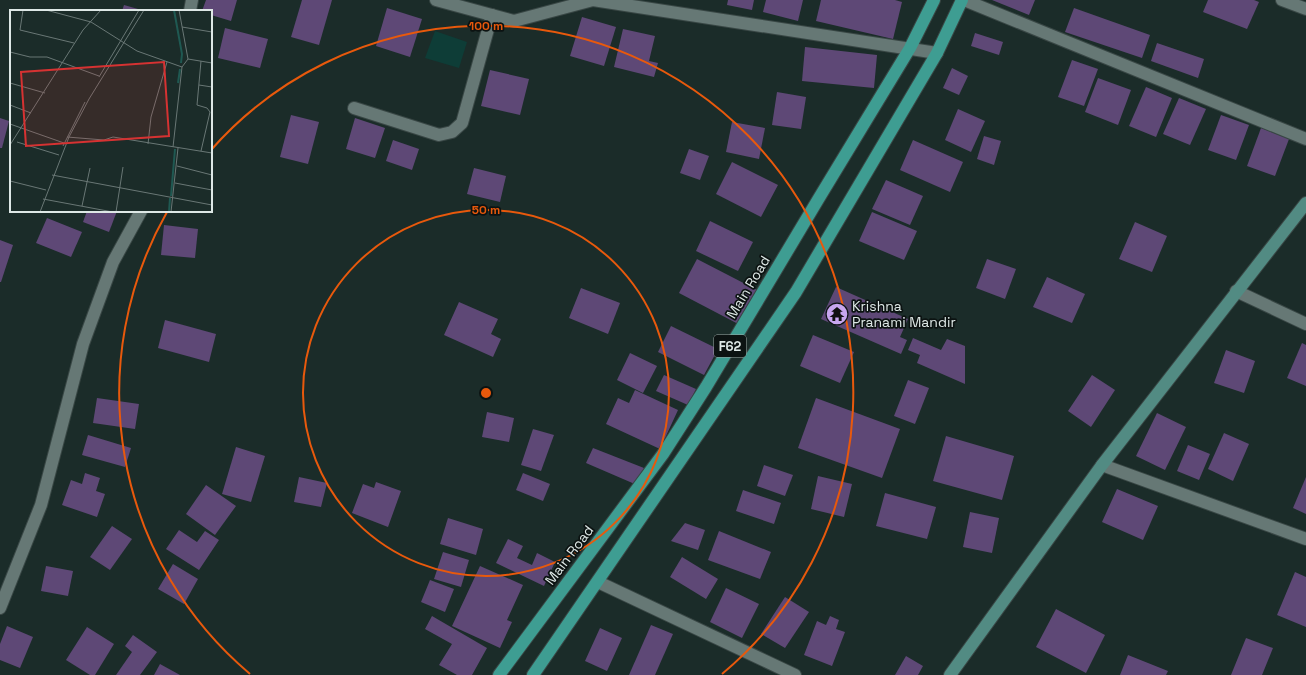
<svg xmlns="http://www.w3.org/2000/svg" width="1306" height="675" viewBox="0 0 1306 675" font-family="'Space Grotesk',sans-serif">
<rect width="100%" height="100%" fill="#1b2c29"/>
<polygon fill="#0e3d37" points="435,31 467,42 459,68 425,58"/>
<g fill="#5e4876">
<polygon points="206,0 237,0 231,21 211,15 211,11 202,11"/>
<polygon points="302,0 332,0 319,45 291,37"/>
<polygon points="728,0 754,0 752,10 727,5"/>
<polygon points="766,0 803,0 798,21 763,12"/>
<polygon points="821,0 895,0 902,2 893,39 816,21"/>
<polygon points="992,0 1035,0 1029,15"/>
<polygon points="1208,0 1254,0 1259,2 1247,29 1203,12"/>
<polygon points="124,5 145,11 122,11"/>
<polygon points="387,8 422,19 410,57 376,46"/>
<polygon points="1074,8 1150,35 1142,58 1065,32"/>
<polygon points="582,17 616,27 604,66 570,56"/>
<polygon points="225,28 268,39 260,68 218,58"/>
<polygon points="623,29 655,36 649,61 658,63 654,77 614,67"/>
<polygon points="975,33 1003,42 999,55 971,46"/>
<polygon points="1157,43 1204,59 1198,78 1151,61"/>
<polygon points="805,47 877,55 874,88 802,81"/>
<polygon points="1072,60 1098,69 1084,106 1058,97"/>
<polygon points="952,68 968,76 959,95 943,88"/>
<polygon points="490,70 529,79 520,115 481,106"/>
<polygon points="1098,78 1131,90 1118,125 1085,112"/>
<polygon points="1146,87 1172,98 1156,137 1129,126"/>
<polygon points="777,92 806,97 801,129 772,125"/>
<polygon points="1179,98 1206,109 1190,145 1163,134"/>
<polygon points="958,109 985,121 971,152 945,140"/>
<polygon points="291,115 319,122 308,164 280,157"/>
<polygon points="1221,115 1249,125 1236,160 1208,150"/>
<polygon points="0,118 9,121 2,148 0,148"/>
<polygon points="355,118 385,128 375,158 346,149"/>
<polygon points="732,122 765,128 759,159 726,152"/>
<polygon points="1261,128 1289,139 1275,176 1247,166"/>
<polygon points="984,136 1001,141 994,165 977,159"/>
<polygon points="393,140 419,149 412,170 386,161"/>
<polygon points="913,140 963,162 950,192 900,170"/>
<polygon points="689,149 709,156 700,180 680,173"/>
<polygon points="732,162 778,185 761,217 716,194"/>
<polygon points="474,168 506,176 500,202 467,194"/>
<polygon points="886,180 923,196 910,225 872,209"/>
<polygon points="87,211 117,211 109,232 83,222"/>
<polygon points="872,212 917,231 904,260 859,241"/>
<polygon points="47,218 82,232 71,257 36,243"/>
<polygon points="710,221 753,242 738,271 696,251"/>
<polygon points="1135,222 1167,236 1152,272 1119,259"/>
<polygon points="164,225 198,229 195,258 161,255"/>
<polygon points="0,240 13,245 1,282 0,282"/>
<polygon points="697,259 759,291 742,326 679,293"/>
<polygon points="987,259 1016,269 1005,299 976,288"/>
<polygon points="1047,277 1085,294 1072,323 1033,307"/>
<polygon points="836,287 908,319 900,337 907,340 901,354 821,319"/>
<polygon points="581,288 620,303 608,334 569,318"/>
<polygon points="459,302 498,319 491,334 501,339 493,357 444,335"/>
<polygon points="165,320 216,334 209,362 158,348"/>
<polygon points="671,326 718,349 704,375 658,352"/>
<polygon points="813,335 854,352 840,383 800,366"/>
<polygon points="913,338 941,350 947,339 965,346 965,384 917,363 920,355 908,350"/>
<polygon points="1302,343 1306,345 1306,386 1287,378"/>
<polygon points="1226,350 1255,361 1244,393 1214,383"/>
<polygon points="630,353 657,366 643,393 617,380"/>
<polygon points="664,375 696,389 688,405 656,391"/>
<polygon points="1092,375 1115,390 1091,427 1068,411"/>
<polygon points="908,380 929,388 915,424 894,416"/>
<polygon points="635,390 678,410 660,449 606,424 618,398 629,403"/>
<polygon points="97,398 139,404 135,429 93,423"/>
<polygon points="816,398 900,429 882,478 798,448"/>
<polygon points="487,412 514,418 509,442 482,437"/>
<polygon points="1157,413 1186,427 1165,470 1136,456"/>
<polygon points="533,429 554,435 541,471 521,465"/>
<polygon points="1224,433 1249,444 1233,481 1208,469"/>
<polygon points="88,435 131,448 125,467 82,455"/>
<polygon points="946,436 1014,456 1002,500 933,481"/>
<polygon points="1188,445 1210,454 1199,480 1177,471"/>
<polygon points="236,447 265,456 251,502 222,494"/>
<polygon points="593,448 644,468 637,485 586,463"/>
<polygon points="764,465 793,475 785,496 757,486"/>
<polygon points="85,473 100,478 96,491 105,494 97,517 62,505 71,480 82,484"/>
<polygon points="523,473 550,484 543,501 516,490"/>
<polygon points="818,476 852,484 844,517 811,509"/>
<polygon points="299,477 327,483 321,507 294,502"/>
<polygon points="1306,477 1306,514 1293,508"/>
<polygon points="376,482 401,491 388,527 352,513 363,484 374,488"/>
<polygon points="206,485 236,506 215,535 186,514"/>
<polygon points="1117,489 1158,506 1143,540 1102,522"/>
<polygon points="743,490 781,503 774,524 736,511"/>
<polygon points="885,493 936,507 927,539 876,526"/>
<polygon points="970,512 999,518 992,553 963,547"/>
<polygon points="448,518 483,529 476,555 440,544"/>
<polygon points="685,523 705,530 698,550 671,541"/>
<polygon points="112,526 132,539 110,570 90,557"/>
<polygon points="179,530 197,542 205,531 219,540 199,570 166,549"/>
<polygon points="719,531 771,552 760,579 708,560"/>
<polygon points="508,539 523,546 517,558 532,565 537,553 555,562 544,586 496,563"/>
<polygon points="443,552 469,560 461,587 434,579"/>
<polygon points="682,557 718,579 706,599 670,577"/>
<polygon points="173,564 198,579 184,604 158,589"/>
<polygon points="46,566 73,571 68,596 41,591"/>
<polygon points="480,566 523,585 507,620 512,622 500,648 452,626"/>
<polygon points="1295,572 1306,577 1306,627 1277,615"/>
<polygon points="430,580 454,589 445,612 421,602"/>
<polygon points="726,588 759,604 742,638 710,622"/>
<polygon points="785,597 809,612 785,648 761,634"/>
<polygon points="1056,609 1105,635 1086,673 1036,647"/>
<polygon points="432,616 487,648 472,675 457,675 439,665 452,644 425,629"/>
<polygon points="830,616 839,620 836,629 845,632 832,666 804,655 817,621 826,625"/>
<polygon points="651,625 673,634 655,675 629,675"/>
<polygon points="7,626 33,637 20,668 0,660 0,644"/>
<polygon points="87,627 114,644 95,675 90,675 66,660"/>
<polygon points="600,628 622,638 607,671 585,661"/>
<polygon points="133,635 157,652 140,675 116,675 132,652 125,646"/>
<polygon points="1246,638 1273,648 1262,675 1231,675"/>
<polygon points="1128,655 1168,671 1166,675 1120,675"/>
<polygon points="906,656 923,666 918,675 895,675"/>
<polygon points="160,664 180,675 154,675"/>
</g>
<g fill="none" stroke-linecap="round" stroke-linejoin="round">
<g stroke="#394745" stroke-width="14">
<polyline id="lane" points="354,108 439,135 452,132 462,123 492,15"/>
</g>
<g stroke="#394745" stroke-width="14">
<g id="street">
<polyline points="436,0 514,21 593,0 937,53"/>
<polyline points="964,0 1306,139"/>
<polyline points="1282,0 1306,9"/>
<polyline points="190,11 192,0"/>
<polyline points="1236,291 1306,324"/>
<polyline points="1102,465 1306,539"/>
<polyline points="598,582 795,675"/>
<polyline points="0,608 41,505 83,344 113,262 141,211"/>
</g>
</g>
<g stroke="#394745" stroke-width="14">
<polyline id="secondary" points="950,675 1102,465 1306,203"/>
</g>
<g stroke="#394745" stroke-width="14">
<g id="primary">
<polyline points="499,675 663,454 706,387 819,198 910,48 934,0"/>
<polyline points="533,675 796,292 937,53 962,0"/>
</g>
</g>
<use href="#lane" stroke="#667875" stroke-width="12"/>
<use href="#street" stroke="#667875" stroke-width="12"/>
<use href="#secondary" stroke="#528b83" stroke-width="12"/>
<use href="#primary" stroke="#3e9d92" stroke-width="12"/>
</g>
<g fill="none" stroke="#e8590c" stroke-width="2">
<circle cx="486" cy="393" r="183"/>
<path d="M250 674A367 367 0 0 1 167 212M211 150A367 367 0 1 1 722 674"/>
</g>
<defs>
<g id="temple-disc" transform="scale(1.15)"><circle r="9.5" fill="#c8a6ef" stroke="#0c1312"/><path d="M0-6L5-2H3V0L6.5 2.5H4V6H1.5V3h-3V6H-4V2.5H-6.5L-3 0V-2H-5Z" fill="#111"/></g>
</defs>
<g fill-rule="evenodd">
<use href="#temple-disc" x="837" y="314"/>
</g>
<g text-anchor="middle" stroke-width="3.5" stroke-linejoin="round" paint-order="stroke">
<rect fill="#0c1312" stroke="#9fa8a6" stroke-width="1" x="714" y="335" width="32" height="22" rx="3"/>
<g font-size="13" font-weight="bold" fill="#dee8e6">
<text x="730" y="351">F62</text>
</g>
<g font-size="14" fill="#dee8e6" stroke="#0c1312">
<text transform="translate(748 287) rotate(-59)" y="5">Main Road</text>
<text transform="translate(569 555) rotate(-53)" y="5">Main Road</text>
</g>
<g font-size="14" fill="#dee8e6" stroke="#0c1312" text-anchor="start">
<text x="852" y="311">Krishna<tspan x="852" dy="16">Pranami Mandir</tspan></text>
</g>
</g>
<g transform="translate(10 10)">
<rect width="202" height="202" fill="#1b2c29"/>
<path fill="none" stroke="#1f5952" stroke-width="2" d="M164,0L172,44L171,53M168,73L170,59M161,186L165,139M159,202L160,188"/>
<path fill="none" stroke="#697775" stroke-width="1" d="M13,0L10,20L64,33M36,0L81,12L127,41L172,57M172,17L202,22M0,42L20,47H37L89,66M178,49L202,53M89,67L129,0M0,73L35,83M189,75L202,77M0,95L21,103M0,114L54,133M57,127L94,130L103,127L202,143M7,132L49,145M138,134L141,107L157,52M0,135L73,20L91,0M53,136L75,92M163,137L172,57L178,49L169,0M191,141L200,102L197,98L187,95L191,51M167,156L202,165M42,165L202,195M0,171L36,180M165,173L202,180M33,189L103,202M72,196L80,158M30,202L59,127L79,89L134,0M106,202L113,157M161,202L168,138"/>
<path fill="#d63232" fill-opacity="0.15" stroke="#d63232" stroke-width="2" d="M154,52L159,126L16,136L11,62Z"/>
<rect width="202" height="202" fill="none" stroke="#dee8e6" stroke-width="2"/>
</g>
<circle cx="486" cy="393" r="6" fill="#e8590c" stroke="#0c1312" stroke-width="2"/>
<g font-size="12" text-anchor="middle" font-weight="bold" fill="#e8590c" stroke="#0c1312" stroke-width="3.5" stroke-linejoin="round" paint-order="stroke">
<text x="486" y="30">100 m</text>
<text x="486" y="214">50 m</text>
</g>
</svg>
